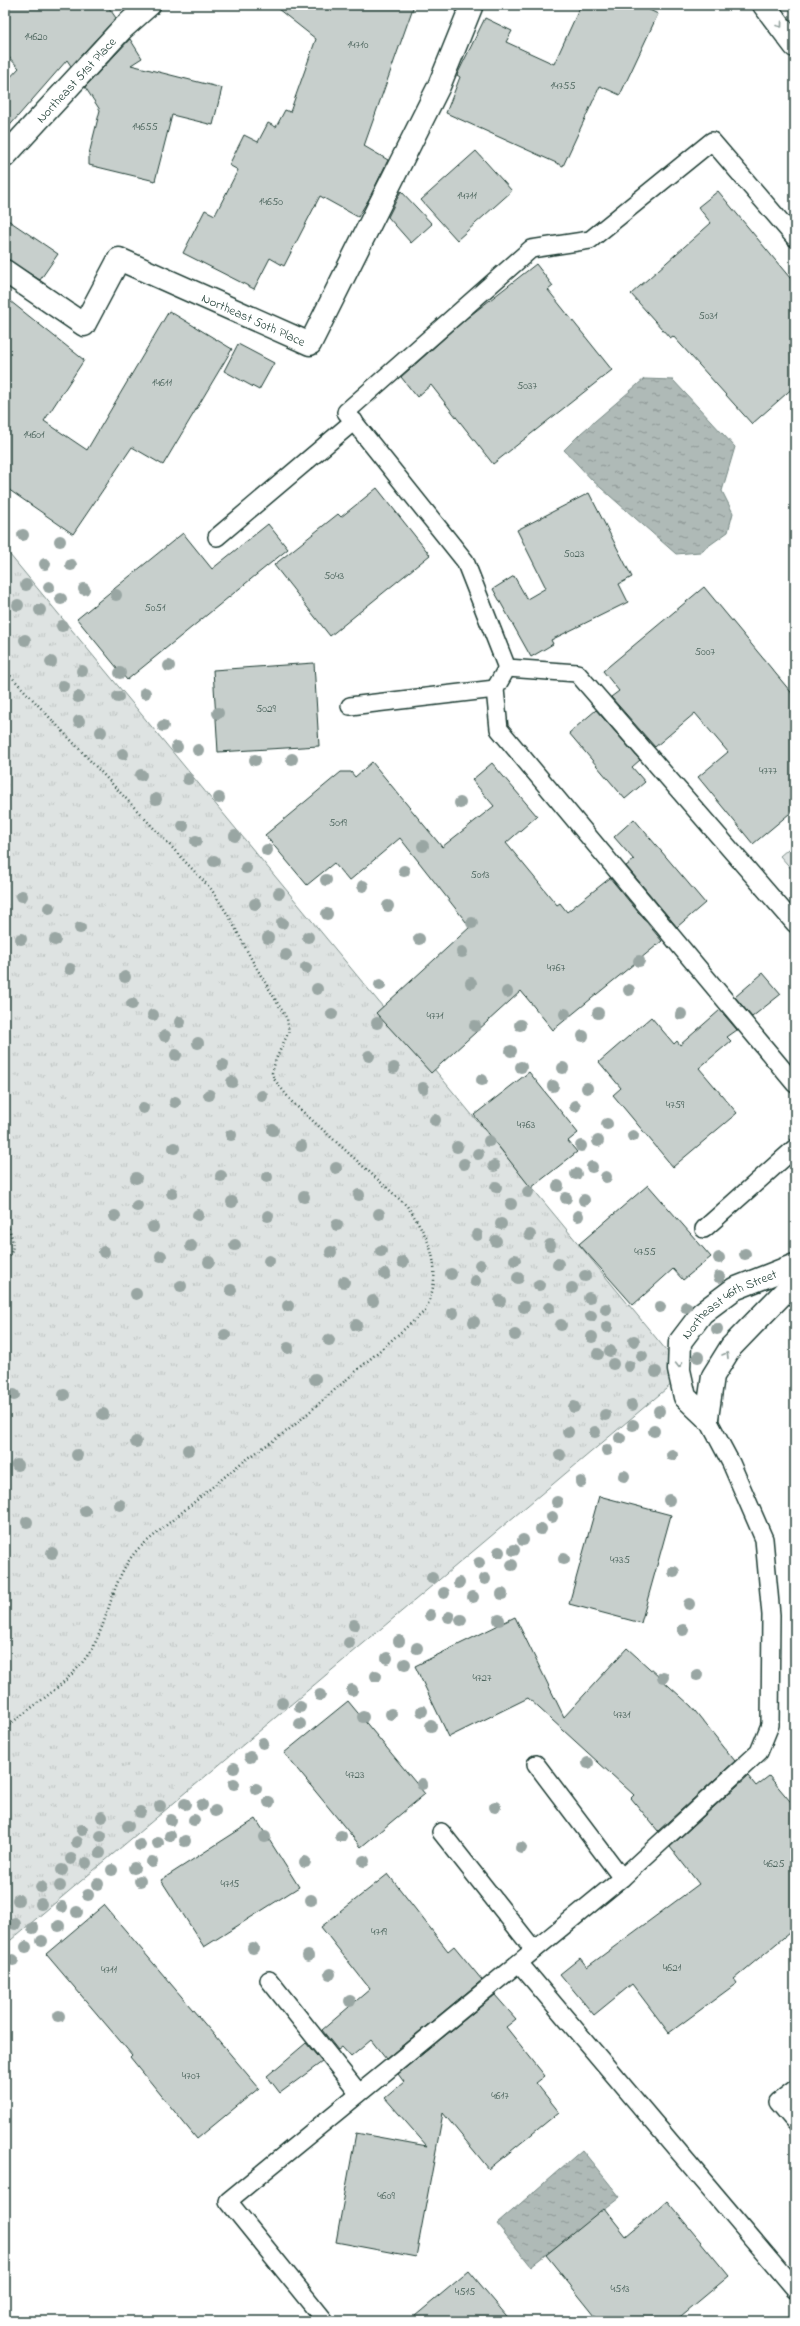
<svg xmlns="http://www.w3.org/2000/svg" width="800" height="2326" viewBox="0 0 800 2326" font-family="'Indie Flower',sans-serif">
<defs>
<pattern id="grass-tufts" width="24" height="20" patternUnits="userSpaceOnUse"><rect width="24" height="20" fill="#dee3e2"/><path d="M3 7l-1-3M5 7V3M7 7l1-3M15 17l-1-3M17 17v-4M19 17l1-3" fill="none" stroke="#bec4c2"/></pattern>
<pattern id="water-ripples" width="26" height="14" patternUnits="userSpaceOnUse"><rect width="26" height="14" fill="#afbab7"/><path d="M2 4q2-2 4 0t4 0M15 11q2-2 4 0t4 0" fill="none" stroke="#8e9896"/></pattern>
</defs>
<rect width="100%" height="100%" fill="#fff"/>
<filter id="ink" filterUnits="userSpaceOnUse"><feTurbulence type="fractalNoise" baseFrequency=".025" numOctaves="2"/><feDisplacementMap in="SourceGraphic" scale="8" xChannelSelector="R" yChannelSelector="G"/><feConvolveMatrix kernelMatrix="1 2 1 2 8 2 1 2 1" color-interpolation-filters="sRGB"/></filter>
<g filter="url(#ink)">
<polygon fill="url(#grass-tufts)" stroke="#7e908b" points="5,549 685,1373 5,1945"/>
<polygon fill="#dee3e2" stroke="#7e908b" points="795,843 795,873 780,856"/>
<g fill="url(#water-ripples)" stroke="#758883">
<polygon points="644,379 673,380 735,447 722,491 733,513 728,532 700,552 676,554 593,481 564,450 581,433"/>
<polygon points="582,2150 620,2197 531,2266 497,2224"/>
</g>
<g fill="#c7cfcc" stroke="#1f3d34">
<polygon points="5,5 107,5 116,18 71,66 67,60 5,131 5,83 19,68 5,53"/>
<polygon points="273,5 414,5 364,146 388,160 370,197 358,217 320,196 284,266 270,258 254,289 183,253 205,210 215,215 238,170 229,165 244,135 258,142 268,123 276,127 285,110 290,112 316,39"/>
<polygon points="581,5 639,5 658,14 620,95 600,86 563,166 446,113 460,77 457,75 485,18 512,31 506,42 554,64"/>
<polygon points="130,39 142,58 131,65 222,88 213,125 172,115 155,181 89,165 89,154 100,110 85,87"/>
<polygon points="476,151 512,191 457,240 421,200"/>
<polygon points="401,191 432,224 411,243 388,217"/>
<polygon points="718,191 795,284 795,386 752,424 673,336 670,338 631,294 711,223 698,207"/>
<polygon points="5,218 58,254 40,280 5,258"/>
<polygon points="536,264 553,286 548,290 612,370 493,464 431,385 417,397 401,377 467,318"/>
<polygon points="5,297 84,360 44,421 87,450 169,311 232,349 163,465 132,447 73,534 5,487"/>
<polygon points="238,344 274,363 259,390 224,371"/>
<polygon points="377,488 430,555 330,636 274,565 338,514 341,517"/>
<polygon points="589,493 632,577 619,584 628,602 551,640 553,644 531,657 493,589 514,576 527,599 546,588 517,530"/>
<polygon points="268,524 288,549 127,680 77,619 183,533 212,569"/>
<polygon points="704,587 795,697 795,809 753,844 698,777 728,752 695,713 655,747 611,697 619,691 603,671"/>
<polygon points="314,663 319,746 218,752 213,670"/>
<polygon points="596,710 640,760 632,767 645,782 625,799 569,733"/>
<polygon points="372,762 442,847 494,806 472,780 492,763 537,816 506,843 557,905 560,903 567,912 610,878 662,941 553,1030 521,991 431,1073 376,1013 470,927 400,838 349,881 334,863 307,885 265,835 341,772 351,772 355,777"/>
<polygon points="634,819 705,903 677,927 626,866 634,860 614,837"/>
<polygon points="763,973 781,994 752,1017 735,997"/>
<polygon points="720,1010 737,1030 727,1037 731,1041 699,1068 737,1113 673,1167 613,1095 621,1088 599,1062 651,1017 674,1044 677,1041 680,1045"/>
<polygon points="529,1072 578,1133 568,1141 577,1152 531,1188 474,1115"/>
<polygon points="648,1185 711,1257 683,1280 673,1269 633,1305 579,1244"/>
<polygon points="599,1496 671,1515 641,1623 569,1604"/>
<polygon points="515,1617 564,1717 627,1648 691,1706 735,1761 658,1831 631,1798 634,1795 528,1698 449,1737 415,1666"/>
<polygon points="348,1701 425,1794 361,1847 284,1753"/>
<polygon points="748,1776 756,1786 769,1776 795,1807 795,1928 734,1979 737,1983 669,2033 632,1984 594,2015 560,1974 580,1958 587,1967 699,1884 670,1847"/>
<polygon points="256,1819 299,1887 204,1947 161,1880"/>
<polygon points="388,1874 448,1951 454,1946 482,1980 386,2059 371,2040 351,2057 342,2047 338,2050 322,2030 370,1989 321,1927"/>
<polygon points="104,1905 259,2088 197,2139 130,2057 132,2055 46,1954"/>
<polygon points="495,1995 516,2019 506,2027 545,2076 536,2083 559,2112 489,2169 443,2113 416,2257 336,2242 356,2133 427,2146 385,2098 404,2082 398,2074"/>
<polygon points="306,2043 322,2062 280,2093 267,2076"/>
<polygon points="667,2201 729,2276 675,2321 599,2321 546,2255 604,2208 626,2236"/>
<polygon points="469,2271 511,2321 409,2321"/>
</g>
<g fill="none" stroke-linecap="round" stroke-linejoin="round">
<g stroke="#1f3d34" stroke-width="20">
<g id="service">
<polyline points="795,238 712,141 590,240 531,249 346,412 465,561 507,668 577,673 795,924"/>
<polyline points="217,537 354,421"/>
<polyline points="507,668 495,689 499,729 795,1084"/>
<polyline points="350,706 495,689"/>
<polyline points="704,1229 795,1148"/>
<polyline points="536,1764 622,1878"/>
<polyline points="441,1832 534,1950"/>
<polyline points="519,1963 795,2289"/>
<polyline points="269,1980 359,2093"/>
<polyline points="795,2089 778,2102 795,2122"/>
<polyline points="325,2321 228,2201 622,1878 759,1752 770,1725 771,1615 764,1539 731,1463 707,1418"/>
</g>
</g>
<g stroke="#1f3d34" stroke-width="25">
<g id="minor">
<path id="s1" d="M5,156L122,29L149,5"/>
<path id="s2" d="M5,271L84,325L119,259L310,344L439,86L471,7L469,5"/>
<path id="s3" d="M707,1418L685,1397L679,1370L680,1342L702,1313L734,1289L795,1265"/>
<polyline points="707,1418 713,1376 731,1347 795,1281"/>
</g>
</g>
<g stroke="#1f3d34" stroke-width="25">
<polyline id="primary" points="764,5 795,46"/>
</g>
<g stroke="#1f3d34" stroke-width="2.5" stroke-dasharray="1 3" stroke-linecap="butt">
<path d="M5,670L211,889L230,918L253,962L287,1019L289,1031L276,1059L272,1073L274,1079L292,1102L407,1206C432,1241 444,1271 425,1311L291,1428L240,1464L139,1548C113,1575 111,1612 94,1645C75,1680 36,1703 5,1728"/>
<path d="M5,1221C12,1233 18,1251 5,1261"/>
</g>
<use href="#service" stroke="#fff" stroke-width="17"/>
<use href="#minor" stroke="#fff" stroke-width="22"/>
<use href="#primary" stroke="#fff" stroke-width="22"/>
</g>
<g fill="#99a6a3">
<circle cx="23" cy="535" r="6"/>
<circle cx="60" cy="541" r="6"/>
<circle cx="45" cy="564" r="6"/>
<circle cx="71" cy="565" r="6"/>
<circle cx="26" cy="585" r="6"/>
<circle cx="49" cy="587" r="6"/>
<circle cx="84" cy="589" r="6"/>
<circle cx="116" cy="595" r="6"/>
<circle cx="61" cy="599" r="6"/>
<circle cx="18" cy="605" r="6"/>
<circle cx="40" cy="610" r="6"/>
<circle cx="62" cy="626" r="6"/>
<circle cx="25" cy="640" r="6"/>
<circle cx="51" cy="662" r="6"/>
<circle cx="169" cy="666" r="6"/>
<circle cx="82" cy="671" r="6"/>
<circle cx="120" cy="673" r="6"/>
<circle cx="63" cy="686" r="6"/>
<circle cx="145" cy="693" r="6"/>
<circle cx="78" cy="697" r="6"/>
<circle cx="118" cy="697" r="6"/>
<circle cx="218" cy="713" r="6"/>
<circle cx="79" cy="721" r="6"/>
<circle cx="163" cy="726" r="6"/>
<circle cx="101" cy="732" r="6"/>
<circle cx="177" cy="747" r="6"/>
<circle cx="198" cy="750" r="6"/>
<circle cx="123" cy="754" r="6"/>
<circle cx="292" cy="759" r="6"/>
<circle cx="255" cy="760" r="6"/>
<circle cx="141" cy="775" r="6"/>
<circle cx="188" cy="779" r="6"/>
<circle cx="219" cy="798" r="6"/>
<circle cx="156" cy="799" r="6"/>
<circle cx="460" cy="803" r="6"/>
<circle cx="183" cy="826" r="6"/>
<circle cx="235" cy="836" r="6"/>
<circle cx="196" cy="841" r="6"/>
<circle cx="423" cy="846" r="6"/>
<circle cx="267" cy="850" r="6"/>
<circle cx="214" cy="861" r="6"/>
<circle cx="246" cy="868" r="6"/>
<circle cx="404" cy="871" r="6"/>
<circle cx="326" cy="880" r="6"/>
<circle cx="363" cy="886" r="6"/>
<circle cx="279" cy="893" r="6"/>
<circle cx="22" cy="896" r="6"/>
<circle cx="255" cy="904" r="6"/>
<circle cx="388" cy="906" r="6"/>
<circle cx="49" cy="908" r="6"/>
<circle cx="327" cy="914" r="6"/>
<circle cx="282" cy="923" r="6"/>
<circle cx="472" cy="923" r="6"/>
<circle cx="80" cy="928" r="6"/>
<circle cx="308" cy="937" r="6"/>
<circle cx="268" cy="938" r="6"/>
<circle cx="21" cy="939" r="6"/>
<circle cx="419" cy="939" r="6"/>
<circle cx="55" cy="940" r="6"/>
<circle cx="462" cy="952" r="6"/>
<circle cx="286" cy="955" r="6"/>
<circle cx="639" cy="961" r="6"/>
<circle cx="306" cy="968" r="6"/>
<circle cx="70" cy="969" r="6"/>
<circle cx="125" cy="977" r="6"/>
<circle cx="471" cy="983" r="6"/>
<circle cx="380" cy="985" r="6"/>
<circle cx="317" cy="989" r="6"/>
<circle cx="629" cy="990" r="6"/>
<circle cx="507" cy="992" r="6"/>
<circle cx="132" cy="1004" r="6"/>
<circle cx="598" cy="1013" r="6"/>
<circle cx="332" cy="1014" r="6"/>
<circle cx="565" cy="1014" r="6"/>
<circle cx="681" cy="1014" r="6"/>
<circle cx="153" cy="1015" r="6"/>
<circle cx="180" cy="1022" r="6"/>
<circle cx="377" cy="1023" r="6"/>
<circle cx="520" cy="1025" r="6"/>
<circle cx="475" cy="1026" r="6"/>
<circle cx="165" cy="1036" r="6"/>
<circle cx="583" cy="1036" r="6"/>
<circle cx="198" cy="1043" r="6"/>
<circle cx="511" cy="1051" r="6"/>
<circle cx="176" cy="1055" r="6"/>
<circle cx="369" cy="1056" r="6"/>
<circle cx="223" cy="1065" r="6"/>
<circle cx="521" cy="1067" r="6"/>
<circle cx="394" cy="1068" r="6"/>
<circle cx="563" cy="1068" r="6"/>
<circle cx="482" cy="1080" r="6"/>
<circle cx="232" cy="1082" r="6"/>
<circle cx="553" cy="1086" r="6"/>
<circle cx="423" cy="1088" r="6"/>
<circle cx="587" cy="1088" r="6"/>
<circle cx="209" cy="1095" r="6"/>
<circle cx="262" cy="1096" r="6"/>
<circle cx="175" cy="1102" r="6"/>
<circle cx="575" cy="1106" r="6"/>
<circle cx="143" cy="1108" r="6"/>
<circle cx="435" cy="1120" r="6"/>
<circle cx="607" cy="1124" r="6"/>
<circle cx="273" cy="1130" r="6"/>
<circle cx="231" cy="1135" r="6"/>
<circle cx="633" cy="1136" r="6"/>
<circle cx="489" cy="1141" r="6"/>
<circle cx="598" cy="1141" r="6"/>
<circle cx="301" cy="1146" r="6"/>
<circle cx="581" cy="1146" r="6"/>
<circle cx="457" cy="1147" r="6"/>
<circle cx="174" cy="1148" r="6"/>
<circle cx="478" cy="1154" r="6"/>
<circle cx="464" cy="1164" r="6"/>
<circle cx="494" cy="1166" r="6"/>
<circle cx="592" cy="1167" r="6"/>
<circle cx="336" cy="1168" r="6"/>
<circle cx="576" cy="1174" r="6"/>
<circle cx="221" cy="1176" r="6"/>
<circle cx="267" cy="1177" r="6"/>
<circle cx="606" cy="1177" r="6"/>
<circle cx="136" cy="1178" r="6"/>
<circle cx="558" cy="1186" r="6"/>
<circle cx="496" cy="1187" r="6"/>
<circle cx="528" cy="1192" r="6"/>
<circle cx="172" cy="1193" r="6"/>
<circle cx="359" cy="1195" r="6"/>
<circle cx="304" cy="1197" r="6"/>
<circle cx="566" cy="1198" r="6"/>
<circle cx="584" cy="1200" r="6"/>
<circle cx="232" cy="1202" r="6"/>
<circle cx="511" cy="1204" r="6"/>
<circle cx="137" cy="1206" r="6"/>
<circle cx="379" cy="1214" r="6"/>
<circle cx="198" cy="1215" r="6"/>
<circle cx="115" cy="1216" r="6"/>
<circle cx="268" cy="1216" r="6"/>
<circle cx="578" cy="1216" r="6"/>
<circle cx="501" cy="1224" r="6"/>
<circle cx="337" cy="1225" r="6"/>
<circle cx="153" cy="1227" r="6"/>
<circle cx="477" cy="1235" r="6"/>
<circle cx="530" cy="1235" r="6"/>
<circle cx="496" cy="1241" r="6"/>
<circle cx="235" cy="1245" r="6"/>
<circle cx="550" cy="1245" r="6"/>
<circle cx="191" cy="1246" r="6"/>
<circle cx="381" cy="1251" r="6"/>
<circle cx="104" cy="1252" r="6"/>
<circle cx="331" cy="1252" r="6"/>
<circle cx="745" cy="1254" r="6"/>
<circle cx="161" cy="1256" r="6"/>
<circle cx="719" cy="1258" r="6"/>
<circle cx="515" cy="1260" r="6"/>
<circle cx="269" cy="1261" r="6"/>
<circle cx="209" cy="1262" r="6"/>
<circle cx="403" cy="1262" r="6"/>
<circle cx="558" cy="1264" r="6"/>
<circle cx="480" cy="1265" r="6"/>
<circle cx="385" cy="1274" r="6"/>
<circle cx="451" cy="1274" r="6"/>
<circle cx="585" cy="1276" r="6"/>
<circle cx="719" cy="1277" r="6"/>
<circle cx="518" cy="1278" r="6"/>
<circle cx="475" cy="1281" r="6"/>
<circle cx="344" cy="1282" r="6"/>
<circle cx="539" cy="1285" r="6"/>
<circle cx="181" cy="1286" r="6"/>
<circle cx="572" cy="1288" r="6"/>
<circle cx="231" cy="1290" r="6"/>
<circle cx="136" cy="1294" r="6"/>
<circle cx="589" cy="1298" r="6"/>
<circle cx="373" cy="1301" r="6"/>
<circle cx="500" cy="1301" r="6"/>
<circle cx="288" cy="1306" r="6"/>
<circle cx="524" cy="1307" r="6"/>
<circle cx="660" cy="1307" r="6"/>
<circle cx="686" cy="1307" r="6"/>
<circle cx="549" cy="1308" r="6"/>
<circle cx="606" cy="1309" r="6"/>
<circle cx="453" cy="1313" r="6"/>
<circle cx="591" cy="1316" r="6"/>
<circle cx="474" cy="1322" r="6"/>
<circle cx="356" cy="1325" r="6"/>
<circle cx="561" cy="1325" r="6"/>
<circle cx="607" cy="1327" r="6"/>
<circle cx="717" cy="1329" r="6"/>
<circle cx="225" cy="1335" r="6"/>
<circle cx="515" cy="1335" r="6"/>
<circle cx="592" cy="1337" r="6"/>
<circle cx="329" cy="1340" r="6"/>
<circle cx="634" cy="1341" r="6"/>
<circle cx="288" cy="1348" r="6"/>
<circle cx="610" cy="1351" r="6"/>
<circle cx="598" cy="1354" r="6"/>
<circle cx="642" cy="1356" r="6"/>
<circle cx="698" cy="1357" r="6"/>
<circle cx="613" cy="1364" r="6"/>
<circle cx="629" cy="1366" r="6"/>
<circle cx="656" cy="1372" r="6"/>
<circle cx="315" cy="1379" r="6"/>
<circle cx="14" cy="1395" r="6"/>
<circle cx="64" cy="1395" r="6"/>
<circle cx="632" cy="1405" r="6"/>
<circle cx="574" cy="1407" r="6"/>
<circle cx="659" cy="1411" r="6"/>
<circle cx="103" cy="1414" r="6"/>
<circle cx="605" cy="1415" r="6"/>
<circle cx="633" cy="1425" r="6"/>
<circle cx="654" cy="1431" r="6"/>
<circle cx="568" cy="1432" r="6"/>
<circle cx="595" cy="1432" r="6"/>
<circle cx="620" cy="1438" r="6"/>
<circle cx="136" cy="1442" r="6"/>
<circle cx="188" cy="1450" r="6"/>
<circle cx="607" cy="1450" r="6"/>
<circle cx="77" cy="1455" r="6"/>
<circle cx="560" cy="1455" r="6"/>
<circle cx="672" cy="1455" r="6"/>
<circle cx="17" cy="1465" r="6"/>
<circle cx="624" cy="1476" r="6"/>
<circle cx="581" cy="1482" r="6"/>
<circle cx="669" cy="1500" r="6"/>
<circle cx="557" cy="1502" r="6"/>
<circle cx="120" cy="1505" r="6"/>
<circle cx="85" cy="1511" r="6"/>
<circle cx="552" cy="1517" r="6"/>
<circle cx="27" cy="1522" r="6"/>
<circle cx="541" cy="1529" r="6"/>
<circle cx="523" cy="1540" r="6"/>
<circle cx="514" cy="1550" r="6"/>
<circle cx="499" cy="1552" r="6"/>
<circle cx="52" cy="1553" r="6"/>
<circle cx="564" cy="1559" r="6"/>
<circle cx="479" cy="1563" r="6"/>
<circle cx="512" cy="1565" r="6"/>
<circle cx="674" cy="1572" r="6"/>
<circle cx="432" cy="1578" r="6"/>
<circle cx="485" cy="1579" r="6"/>
<circle cx="459" cy="1583" r="6"/>
<circle cx="444" cy="1593" r="6"/>
<circle cx="502" cy="1594" r="6"/>
<circle cx="473" cy="1597" r="6"/>
<circle cx="689" cy="1604" r="6"/>
<circle cx="430" cy="1615" r="6"/>
<circle cx="449" cy="1617" r="6"/>
<circle cx="461" cy="1620" r="6"/>
<circle cx="499" cy="1620" r="6"/>
<circle cx="354" cy="1625" r="6"/>
<circle cx="683" cy="1630" r="6"/>
<circle cx="399" cy="1641" r="6"/>
<circle cx="349" cy="1643" r="6"/>
<circle cx="417" cy="1648" r="6"/>
<circle cx="387" cy="1658" r="6"/>
<circle cx="405" cy="1664" r="6"/>
<circle cx="697" cy="1675" r="6"/>
<circle cx="376" cy="1676" r="6"/>
<circle cx="663" cy="1677" r="6"/>
<circle cx="352" cy="1690" r="6"/>
<circle cx="320" cy="1695" r="6"/>
<circle cx="282" cy="1703" r="6"/>
<circle cx="300" cy="1707" r="6"/>
<circle cx="422" cy="1711" r="6"/>
<circle cx="391" cy="1714" r="6"/>
<circle cx="363" cy="1717" r="6"/>
<circle cx="300" cy="1724" r="6"/>
<circle cx="431" cy="1726" r="6"/>
<circle cx="263" cy="1743" r="6"/>
<circle cx="250" cy="1757" r="6"/>
<circle cx="588" cy="1763" r="6"/>
<circle cx="234" cy="1768" r="6"/>
<circle cx="234" cy="1784" r="6"/>
<circle cx="422" cy="1784" r="6"/>
<circle cx="256" cy="1789" r="6"/>
<circle cx="269" cy="1802" r="6"/>
<circle cx="185" cy="1804" r="6"/>
<circle cx="202" cy="1805" r="6"/>
<circle cx="160" cy="1806" r="6"/>
<circle cx="495" cy="1807" r="6"/>
<circle cx="215" cy="1811" r="6"/>
<circle cx="140" cy="1812" r="6"/>
<circle cx="102" cy="1817" r="6"/>
<circle cx="171" cy="1820" r="6"/>
<circle cx="194" cy="1820" r="6"/>
<circle cx="128" cy="1826" r="6"/>
<circle cx="82" cy="1830" r="6"/>
<circle cx="101" cy="1836" r="6"/>
<circle cx="170" cy="1836" r="6"/>
<circle cx="341" cy="1836" r="6"/>
<circle cx="265" cy="1837" r="6"/>
<circle cx="185" cy="1841" r="6"/>
<circle cx="77" cy="1842" r="6"/>
<circle cx="158" cy="1843" r="6"/>
<circle cx="140" cy="1845" r="6"/>
<circle cx="521" cy="1848" r="6"/>
<circle cx="100" cy="1853" r="6"/>
<circle cx="71" cy="1859" r="6"/>
<circle cx="364" cy="1861" r="6"/>
<circle cx="152" cy="1862" r="6"/>
<circle cx="305" cy="1862" r="6"/>
<circle cx="86" cy="1863" r="6"/>
<circle cx="134" cy="1868" r="6"/>
<circle cx="62" cy="1870" r="6"/>
<circle cx="112" cy="1870" r="6"/>
<circle cx="140" cy="1881" r="6"/>
<circle cx="98" cy="1884" r="6"/>
<circle cx="60" cy="1886" r="6"/>
<circle cx="41" cy="1887" r="6"/>
<circle cx="88" cy="1895" r="6"/>
<circle cx="18" cy="1900" r="6"/>
<circle cx="311" cy="1900" r="6"/>
<circle cx="41" cy="1904" r="6"/>
<circle cx="62" cy="1907" r="6"/>
<circle cx="77" cy="1912" r="6"/>
<circle cx="15" cy="1924" r="6"/>
<circle cx="59" cy="1926" r="6"/>
<circle cx="33" cy="1928" r="6"/>
<circle cx="42" cy="1941" r="6"/>
<circle cx="26" cy="1947" r="6"/>
<circle cx="253" cy="1948" r="6"/>
<circle cx="308" cy="1956" r="6"/>
<circle cx="13" cy="1960" r="6"/>
<circle cx="330" cy="1974" r="6"/>
<circle cx="350" cy="2001" r="6"/>
<circle cx="59" cy="2016" r="6"/>
</g>
<defs><path id="oneway-chevron" d="M-2-3.5L2.5 0L-2 3.5" fill="none" stroke-width="1.6" stroke-linecap="round" stroke-linejoin="round"/></defs>
<g stroke="#8f9e9a">
<use href="#oneway-chevron" transform="translate(780 25) rotate(53)"/>
<use href="#oneway-chevron" transform="translate(726 1355) rotate(-59)"/>
<use href="#oneway-chevron" transform="translate(679 1365) rotate(89)"/>
</g>
</g>
<g text-anchor="middle" stroke-width="3" stroke-linejoin="round" paint-order="stroke">
<g font-size="11" fill="#49625a">
<text x="36" y="40">14620</text>
<text x="358" y="48">14710</text>
<text x="563" y="89">14755</text>
<text x="145" y="130">14655</text>
<text x="467" y="199">14711</text>
<text x="271" y="205">14650</text>
<text x="708" y="319">5031</text>
<text x="162" y="386">14611</text>
<text x="527" y="389">5037</text>
<text x="34" y="438">14601</text>
<text x="574" y="557">5023</text>
<text x="334" y="579">5043</text>
<text x="155" y="611">5051</text>
<text x="705" y="655">5007</text>
<text x="266" y="712">5029</text>
<text x="768" y="774">4777</text>
<text x="338" y="826">5019</text>
<text x="480" y="878">5013</text>
<text x="556" y="971">4767</text>
<text x="435" y="1019">4771</text>
<text x="675" y="1108">4759</text>
<text x="526" y="1128">4763</text>
<text x="645" y="1255">4755</text>
<text x="620" y="1563">4735</text>
<text x="482" y="1681">4727</text>
<text x="622" y="1718">4731</text>
<text x="355" y="1778">4723</text>
<text x="774" y="1867">4625</text>
<text x="230" y="1887">4715</text>
<text x="379" y="1935">4719</text>
<text x="672" y="1971">4621</text>
<text x="109" y="1973">4711</text>
<text x="191" y="2079">4707</text>
<text x="500" y="2099">4617</text>
<text x="386" y="2199">4609</text>
<text x="620" y="2292">4513</text>
<text x="465" y="2295">4515</text>
</g>
<g font-size="13" fill="#1f3d34" stroke="#fff">
<text dy="5" stroke="none"><textPath href="#s1" startOffset="104">Northeast 51st Place</textPath></text>
<text dy="5" stroke="none"><textPath href="#s2" startOffset="318">Northeast 50th Place</textPath></text>
<text dy="5" stroke="none"><textPath href="#s3" startOffset="150">Northeast 46th Street</textPath></text>
</g>
</g>
<rect width="800" height="2326" fill="none" stroke="#fff" stroke-width="20"/>
<rect x="10" y="10" width="780" height="2306" fill="none" stroke="#1f3d34" stroke-width="1.5" filter="url(#ink)"/>
</svg>
